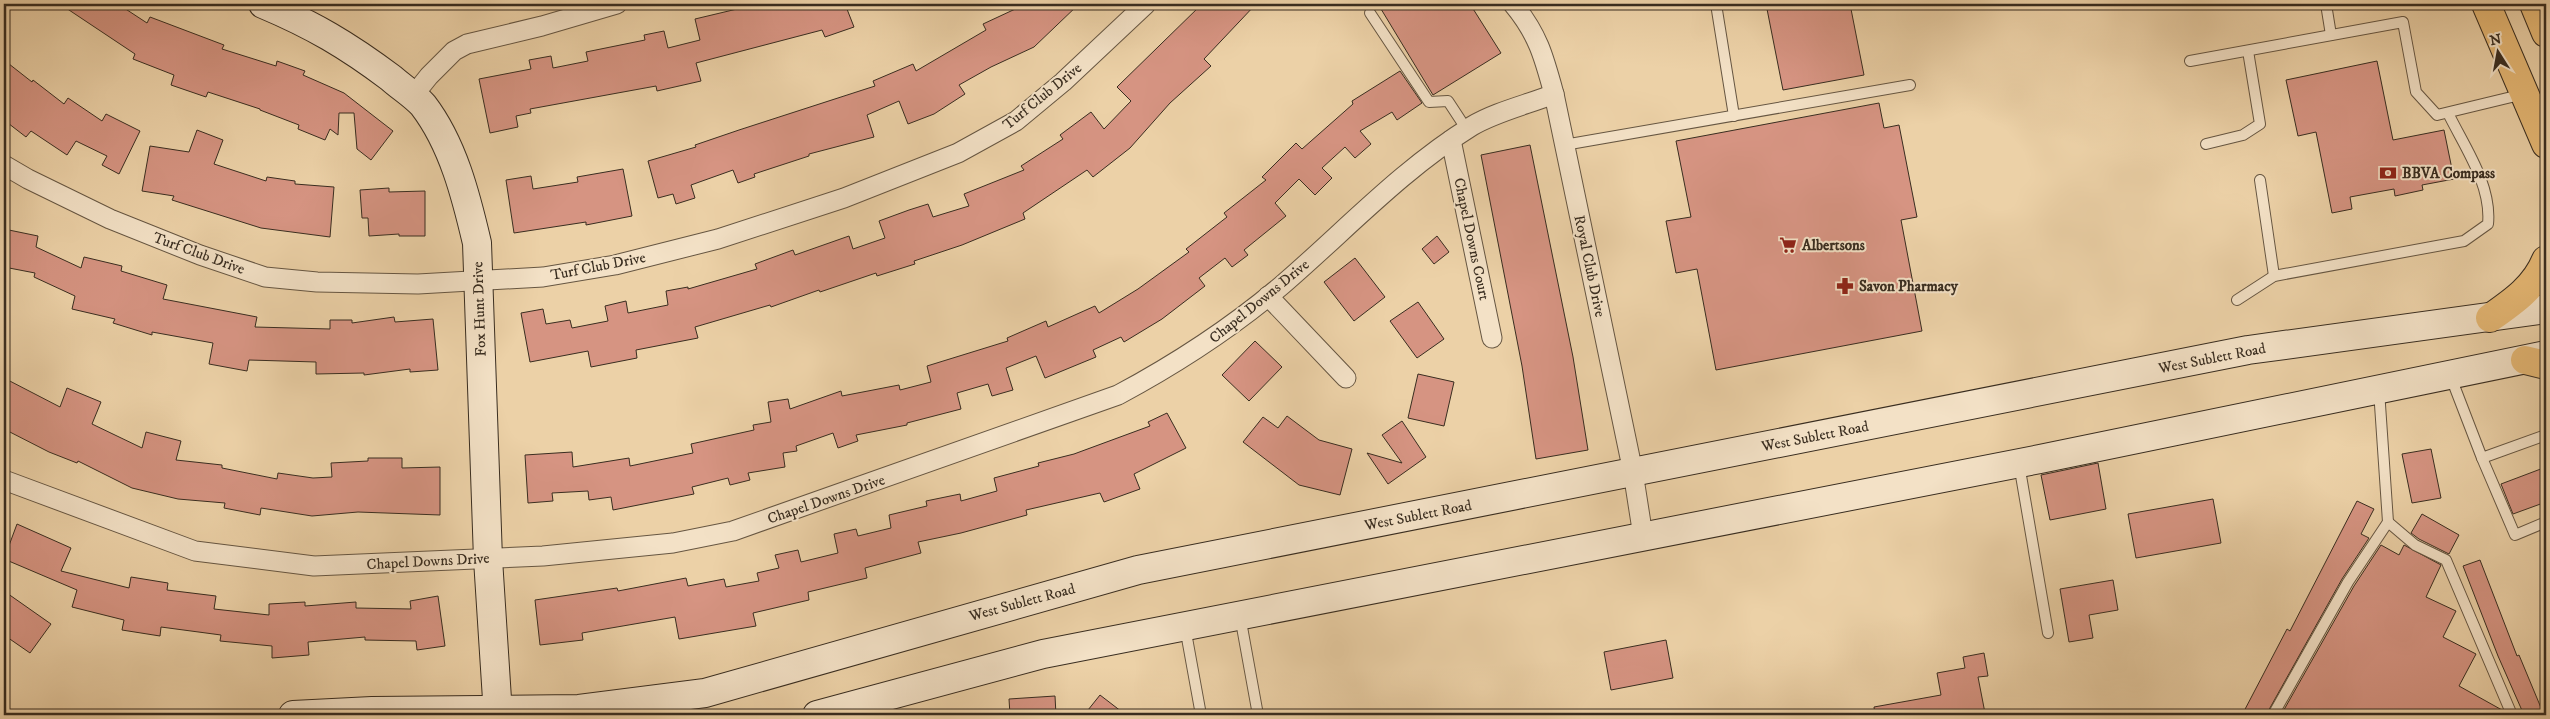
<svg xmlns="http://www.w3.org/2000/svg" width="2550" height="719" viewBox="0 0 2550 719" font-family="'IM FELL DW Pica',serif">
<rect width="100%" height="100%" fill="#ecd1a7"/>
<filter id="stains"><feTurbulence type="fractalNoise" baseFrequency=".004" numOctaves="4"/><feColorMatrix values="0 0 0 0 .2 0 0 0 0 .09 0 0 0 0 .02 0 0 0 .5 -.17"/></filter>
<radialGradient id="worn" r=".72"><stop offset=".6" stop-color="#630" stop-opacity="0"/><stop offset="1" stop-color="#630" stop-opacity=".3"/></radialGradient>
<g fill="#d69482" stroke="#392d20">
<polygon points="60,4 118,4 147,23 150,17 224,45 222,49 276,66 277,61 305,71 303,75 344,93 393,131 371,160 357,149 354,113 339,113 338,135 330,129 325,140 298,129 299,125 260,110 260,109 208,92 206,97 171,85 174,75 133,59 135,54"/>
<polygon points="758,4 845,4 854,27 825,37 822,30 696,63 701,81 657,91 656,86 530,109 531,113 516,116 518,127 490,133 479,79 531,69 529,60 551,56 553,68 588,61 586,52 645,40 644,35 664,31 668,48 700,40 695,19"/>
<polygon points="1026,4 1079,4 1034,47 991,67 959,85 965,94 934,114 908,124 899,101 867,115 874,137 809,154 809,156 754,174 755,177 738,183 733,170 691,185 695,198 676,204 673,194 658,198 648,161 696,147 695,145 739,130 875,86 873,81 913,64 916,71 986,30 983,24"/>
<polygon points="1202,4 1256,4 1204,59 1211,66 1170,103 1130,148 1093,177 1087,170 1023,213 1025,219 962,245 914,261 915,264 877,276 876,273 820,292 819,290 771,307 770,305 695,327 698,338 636,350 637,358 591,367 588,351 530,362 521,313 543,309 546,324 570,320 572,328 608,321 605,306 626,301 628,313 668,305 666,291 688,287 688,289 757,269 755,264 793,250 795,255 849,236 853,249 885,238 879,221 909,210 928,204 933,217 969,206 964,194 1024,170 1021,166 1063,139 1060,135 1091,112 1104,129 1131,101 1117,87"/>
<polygon points="1378,4 1470,4 1501,53 1433,95"/>
<polygon points="1766,4 1850,4 1864,75 1783,90"/>
<polygon points="4,60 32,82 33,80 64,104 68,98 102,121 106,114 140,131 119,174 102,165 107,156 76,141 67,155 31,131 26,137 4,120"/>
<polygon points="2377,61 2393,140 2444,130 2454,179 2422,185 2423,190 2395,196 2394,189 2350,197 2352,209 2332,213 2316,132 2298,136 2286,80"/>
<polygon points="1400,71 1422,103 1397,120 1392,112 1360,131 1371,144 1355,158 1345,147 1322,168 1332,178 1315,195 1299,179 1275,203 1286,216 1244,250 1248,255 1232,267 1225,258 1199,278 1205,286 1162,319 1124,342 1121,337 1093,350 1096,357 1045,378 1036,356 1006,368 1013,390 992,396 988,384 957,393 961,409 907,423 907,425 856,435 858,441 838,448 833,433 796,446 797,451 783,453 785,467 748,473 750,480 730,485 728,478 692,487 694,494 613,510 611,497 589,500 588,491 552,493 553,501 528,503 525,455 572,452 573,467 629,458 630,466 693,453 691,444 754,430 753,425 771,422 768,402 788,399 790,409 841,391 842,396 899,385 900,390 931,382 927,366 1008,341 1007,338 1046,321 1048,327 1095,306 1099,313 1138,289 1189,252 1186,249 1227,217 1224,213 1266,180 1262,177 1296,143 1302,149 1353,104 1352,101"/>
<polygon points="1879,103 1884,128 1899,125 1917,217 1901,220 1922,331 1716,370 1697,269 1676,273 1666,221 1691,217 1676,141"/>
<polygon points="197,130 223,140 214,164 266,181 267,177 295,181 295,184 334,187 330,237 261,228 172,200 174,196 142,191 150,146 189,152"/>
<polygon points="1530,145 1573,357 1588,450 1536,459 1522,366 1481,155"/>
<polygon points="623,169 632,216 586,225 586,222 514,233 506,180 531,176 533,189 578,182 577,177"/>
<polygon points="389,188 389,192 425,191 425,236 399,236 399,234 369,236 368,218 362,218 360,190"/>
<polygon points="4,229 38,236 36,247 81,268 84,257 122,266 121,271 167,285 163,299 257,317 255,327 330,329 330,320 352,320 352,323 394,317 395,322 433,319 438,370 410,372 410,369 364,375 364,373 316,374 316,362 249,360 247,371 209,364 213,343 152,332 152,335 113,323 115,319 72,309 75,296 34,277 35,273 4,267"/>
<polygon points="1437,236 1449,252 1434,264 1422,249"/>
<polygon points="1355,258 1385,297 1354,321 1324,282"/>
<polygon points="1418,302 1444,339 1417,358 1390,321"/>
<polygon points="1255,341 1282,367 1249,401 1222,375"/>
<polygon points="1418,374 1454,382 1444,426 1408,418"/>
<polygon points="4,378 60,407 67,388 101,402 92,424 142,448 146,432 181,441 176,460 222,465 222,468 277,479 278,473 313,478 332,477 331,463 368,461 368,458 402,458 402,468 440,467 440,515 358,512 312,516 261,508 260,515 224,508 225,503 178,499 132,488 78,461 77,463 49,452 4,429"/>
<polygon points="1167,413 1186,448 1134,474 1140,489 1104,502 1100,493 1026,510 1027,515 961,533 918,542 921,553 865,568 867,578 808,592 809,600 753,613 756,626 679,639 675,617 582,633 583,640 540,645 535,600 617,588 618,591 686,578 688,586 724,579 726,587 759,581 757,573 779,568 775,555 798,550 801,562 838,553 834,534 856,529 858,536 891,528 889,515 927,506 926,501 960,494 961,501 997,491 994,478 1039,466 1038,463 1074,454 1150,426 1148,422"/>
<polygon points="1287,416 1319,440 1352,449 1340,495 1299,485 1243,442 1263,417 1278,428"/>
<polygon points="1402,421 1426,457 1388,484 1367,453 1402,463 1382,435"/>
<polygon points="2431,449 2441,498 2412,503 2402,454"/>
<polygon points="2098,463 2106,509 2050,520 2041,475"/>
<polygon points="2546,467 2546,502 2513,514 2501,484"/>
<polygon points="2213,499 2221,543 2136,558 2128,514"/>
<polygon points="2357,501 2374,509 2361,534 2369,538 2342,579 2266,715 2242,715 2287,629 2290,631"/>
<polygon points="2422,514 2459,535 2449,554 2419,539 2411,533"/>
<polygon points="17,524 71,548 61,571 129,588 131,577 168,583 167,590 216,596 214,609 269,615 269,604 305,602 305,606 356,602 356,608 411,609 410,601 438,596 445,646 417,650 416,641 365,640 365,637 308,642 309,655 272,658 272,646 220,641 221,635 161,627 160,636 122,630 124,620 72,607 77,590 4,559"/>
<polygon points="2381,545 2399,555 2404,545 2441,565 2426,597 2456,611 2443,637 2476,654 2459,686 2502,710 2505,715 2281,715 2354,586"/>
<polygon points="2480,560 2517,656 2519,655 2544,715 2524,715 2498,656 2463,566"/>
<polygon points="2113,580 2118,610 2089,615 2093,638 2069,642 2060,589"/>
<polygon points="4,591 51,624 30,653 4,635"/>
<polygon points="1666,640 1673,678 1611,690 1604,652"/>
<polygon points="1984,653 1988,676 1978,677 1985,713 1971,715 1875,715 1874,707 1941,695 1937,673 1965,668 1963,657"/>
<polygon points="1100,695 1126,715 1084,715"/>
<polygon points="1055,696 1056,715 1010,715 1009,699"/>
</g>
<g fill="none" stroke-linecap="round" stroke-linejoin="round">
<g stroke="#665642" stroke-width="12">
<g id="lane">
<polyline points="1716,4 1734,116"/>
<polyline points="2326,4 2331,35"/>
<polyline points="1370,13 1429,102 1448,101 1467,130"/>
<polyline points="2190,61 2403,22 2416,92 2437,115 2524,94"/>
<polyline points="2206,144 2243,135 2260,124 2248,51"/>
<polyline points="1564,145 1910,85"/>
<polyline points="2260,180 2274,276"/>
<path d="M2237,300L2274,276L2464,241L2488,224C2492,185 2464,146 2448,113"/>
<polyline points="2450,375 2482,458 2546,435"/>
<polyline points="2482,458 2515,535 2546,522"/>
<polyline points="2019,464 2048,633"/>
<polyline points="2388,522 2415,545 2446,560 2512,715"/>
<polyline points="1240,616 1258,715"/>
<polyline points="1185,627 1201,715"/>
<polyline points="2273,715 2348,582 2388,522 2379,390"/>
</g>
</g>
<g stroke="#665642" stroke-width="21">
<g id="street">
<path d="M1513,4C1538,34 1544,57 1554,94L1633,472L1643,536"/>
<polyline points="413,96 429,76 454,51 467,44 542,26 617,4"/>
<polyline points="1451,140 1492,338"/>
<polyline points="4,165 28,179 110,219 200,255 265,277 317,282 418,284 543,277 615,265 718,239 844,198 958,153 1016,121 1063,82 1146,4"/>
<polyline points="1268,296 1346,378"/>
<path d="M4,480L195,551L314,566L543,556L673,543L733,531L1118,395C1176,364 1230,329 1281,286C1344,232 1401,170 1472,126C1495,112 1529,104 1554,94"/>
</g>
</g>
<g stroke="#392d20" stroke-width="30">
<g id="secondary">
<path d="M263,4C313,25 347,45 391,78C401,87 414,95 423,105C453,144 466,196 477,243L488,559L498,715"/>
<polyline points="293,715 372,711 579,709 705,693 1138,570 2248,350 2546,309"/>
<polyline points="817,715 1043,654 2040,459 2546,355"/>
</g>
</g>
<g stroke="#392d20" stroke-width="30">
<g id="primary">
<polyline points="2486,4 2546,144"/>
<polyline points="2534,4 2546,33"/>
<path d="M2490,318C2513,302 2535,287 2546,260"/>
<polyline points="2525,360 2546,365"/>
</g>
</g>
<use href="#lane" stroke="#f3e1c6" stroke-width="10"/>
<use href="#street" stroke="#f3e1c6" stroke-width="19"/>
<use href="#secondary" stroke="#f3e1c6" stroke-width="28"/>
<use href="#primary" stroke="#e6b874" stroke-width="28"/>
</g>
<defs>
<g id="bank-bare" transform="scale(1.35)"><path d="M-6-4H6V4H-6ZM0-2.3a2.3 2.3 0 1 0 0 4.6a2.3 2.3 0 1 0 0-4.6Z" fill="#8f2418" stroke="#f3e1c6" stroke-width="2.5" paint-order="stroke"/></g>
<g id="supermarket-bare" transform="scale(1.35)"><path d="M-6-5.5h2.5l.6 2H6L4.5 2H-2.5L-4.4-4H-6ZM-1.5 3.2a1.3 1.3 0 1 0 .1 0ZM3 3.2a1.3 1.3 0 1 0 .1 0Z" fill="#8f2418" stroke="#f3e1c6" stroke-width="2.5" paint-order="stroke"/></g>
<g id="pharmacy-bare" transform="scale(1.35)"><path d="M-2-6h4v4h4v4h-4v4h-4v-4h-4v-4h4Z" fill="#8f2418" stroke="#f3e1c6" stroke-width="2.5" paint-order="stroke"/></g>
</defs>
<g fill-rule="evenodd">
<use href="#bank-bare" x="2388" y="173"/>
<use href="#supermarket-bare" x="1788" y="245"/>
<use href="#pharmacy-bare" x="1845" y="286"/>
</g>
<g text-anchor="middle" stroke-width="4" stroke-linejoin="round" paint-order="stroke">
<g font-size="15" fill="#392d20" stroke="#f3e1c6">
<text transform="translate(1042 96) rotate(-39)" y="5">Turf Club Drive</text>
<text transform="translate(1472 239) rotate(78)" y="5">Chapel Downs Court</text>
<text transform="translate(199 253) rotate(20)" y="5">Turf Club Drive</text>
<text transform="translate(598 266) rotate(-11)" y="5">Turf Club Drive</text>
<text transform="translate(1590 266) rotate(78)" y="5">Royal Club Drive</text>
<text transform="translate(1259 301) rotate(-39)" y="5">Chapel Downs Drive</text>
<text transform="translate(479 309) rotate(-92)" y="5">Fox Hunt Drive</text>
<text transform="translate(2212 358) rotate(-11)" y="5">West Sublett Road</text>
<text transform="translate(1815 436) rotate(-11)" y="5">West Sublett Road</text>
<text transform="translate(826 499) rotate(-19)" y="5">Chapel Downs Drive</text>
<text transform="translate(1418 515) rotate(-11)" y="5">West Sublett Road</text>
<text transform="translate(428 561) rotate(-3)" y="5">Chapel Downs Drive</text>
<text transform="translate(1022 602) rotate(-15)" y="5">West Sublett Road</text>
</g>
<g font-size="15" font-weight="bold" fill="#392d20" stroke="#f3e1c6" text-anchor="start">
<text x="2402" y="178">BBVA Compass</text>
<text x="1802" y="250">Albertsons</text>
<text x="1859" y="291">Savon Pharmacy</text>
</g>
</g>
<rect width="2550" height="719" fill="none" stroke="#ecd1a7" stroke-width="20"/>
<rect x="5" y="5" width="2540" height="709" fill="none" stroke="#392d20" stroke-width="2.5"/>
<rect x="10" y="10" width="2530" height="699" fill="none" stroke="#392d20"/>
<g transform="translate(2498 52) rotate(349)" stroke="#f3e1c6" stroke-width="4" paint-order="stroke">
<path d="M0-4L9 19L0 12L-9 19Z" fill="#392d20"/>
<text y="-8" font-size="14" font-weight="bold" text-anchor="middle" fill="#392d20">N</text>
</g>
<rect width="100%" height="100%" filter="url(#stains)"/>
<rect width="100%" height="100%" fill="url(#worn)"/>
</svg>
